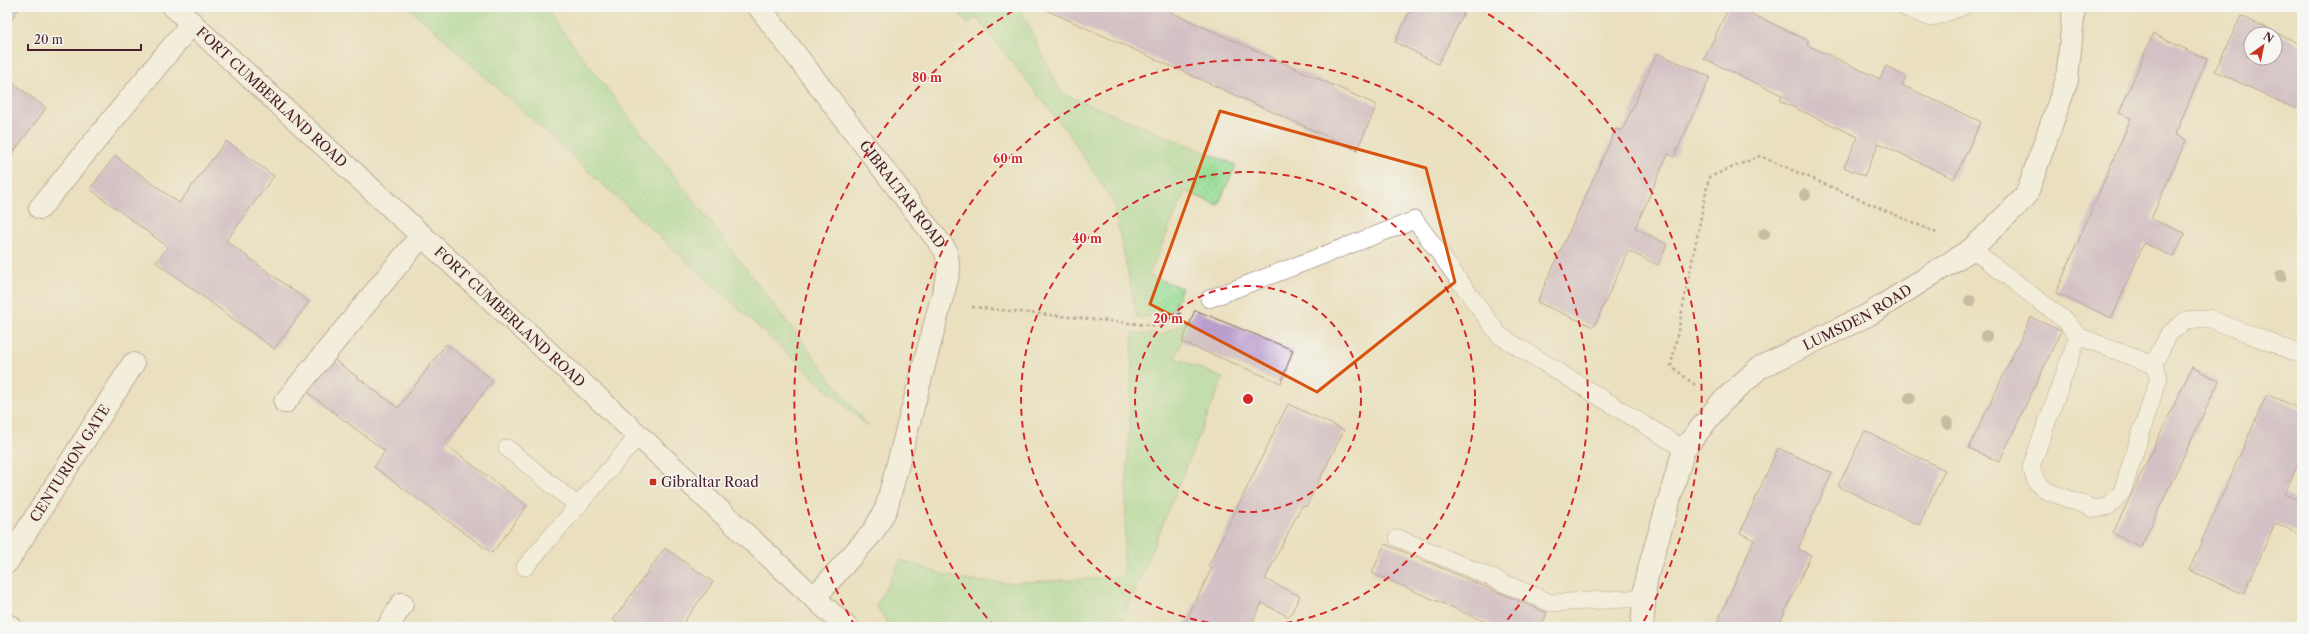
<svg xmlns="http://www.w3.org/2000/svg" width="2309" height="634" viewBox="0 0 2309 634" font-family="'Libre Caslon Text',serif">
<defs>
<pattern id="grass-dots" width="8" height="8" patternUnits="userSpaceOnUse"><rect width="8" height="8" fill="#99dd95"/><path d="M2 2h.1M6 6h.1" fill="none" stroke="#85bd81" stroke-width="1.8" stroke-linecap="round"/></pattern>
</defs>
<rect width="100%" height="100%" fill="#f6f6f2"/>
<filter id="ink" filterUnits="userSpaceOnUse"><feTurbulence type="fractalNoise" baseFrequency=".025" numOctaves="2"/><feDisplacementMap in="SourceGraphic" scale="8" xChannelSelector="R" yChannelSelector="G"/><feConvolveMatrix kernelMatrix="1 2 1 2 8 2 1 2 1" color-interpolation-filters="sRGB"/></filter>
<filter id="wash" filterUnits="userSpaceOnUse"><feTurbulence type="fractalNoise" baseFrequency=".012" numOctaves="4" result="noise"/><feDisplacementMap in="SourceGraphic" scale="16" xChannelSelector="R" yChannelSelector="G"/><feGaussianBlur stdDeviation="0.9" result="paint"/><feColorMatrix in="noise" values="0 0 0 0 0 0 0 0 0 0 0 0 0 0 0 0 0 1.4 0 .05"/><feComposite in="paint" operator="in"/></filter>
<g filter="url(#wash)">
<rect width="100%" height="100%" fill="#eae0bf"/>
<g fill="url(#grass-dots)" stroke="#727e60">
<polygon points="409,7 544,7 869,428"/>
<polygon points="955,7 1019,7 1061,93 1236,165 1218,205 1185,191 1149,276 1182,288 1173,310 1157,316 1137,317 1113,202 1069,134 976,17 968,24"/>
<polygon points="1191,318 1175,358 1223,378 1120,627 890,627 876,606 901,560 944,575 972,581 1007,583 1123,577 1133,333 1161,335"/>
</g>
<g id="blocks">
<g fill="#b99dcd" fill-rule="evenodd">
<polygon points="7,7 20,7 7,25"/>
<polygon points="1045,7 1159,7 1377,105 1357,150 1044,9"/>
<polygon points="1412,7 1467,7 1438,64 1395,42"/>
<polygon points="1729,7 1737,7 1809,41 1807,45 1880,79 1886,66 1906,77 1902,85 1981,122 1954,179 1879,143 1864,176 1844,167 1858,137 1780,101 1782,95 1704,59"/>
<path d="M2241,16L2302,45V96L2296,109L2215,71ZM2251,34H2275V58H2251Z"/>
<polygon points="2153,34 2207,59 2175,135 2186,140 2151,219 2185,233 2174,257 2144,243 2112,318 2056,293 2131,118 2119,113"/>
<polygon points="1657,53 1710,77 1674,157 1668,154 1635,228 1667,244 1658,265 1628,251 1594,327 1537,302 1616,129 1622,131"/>
<polygon points="7,79 46,108 10,157 7,155"/>
<polygon points="226,141 274,176 226,241 309,302 274,349 156,262 168,247 90,189 115,156 179,203"/>
<polygon points="1195,310 1293,350 1281,383 1182,342"/>
<polygon points="2031,317 2061,331 1999,462 1969,448"/>
<polygon points="446,344 493,380 445,444 527,506 492,553 374,467 385,451 307,392 332,358 398,408"/>
<polygon points="2192,367 2219,381 2141,547 2113,533"/>
<polygon points="2267,394 2302,410 2302,455 2284,494 2302,502 2302,535 2275,523 2244,594 2189,570"/>
<polygon points="1288,404 1344,430 1306,507 1302,505 1265,579 1300,596 1289,617 1262,603 1250,627 1183,627 1212,568 1208,567"/>
<polygon points="1865,431 1945,470 1919,525 1838,486"/>
<polygon points="1778,448 1832,473 1798,549 1811,555 1778,627 1715,627 1754,540 1740,533"/>
<polygon points="1385,544 1547,613 1541,627 1498,627 1372,573"/>
<polygon points="665,548 713,582 680,627 623,627 613,620"/>
</g>
</g>
</g>
<g filter="url(#ink)">
<use href="#blocks" fill-opacity="0" stroke="#82635f" stroke-width="1"/>
<g fill="none" stroke-linecap="round" stroke-linejoin="round">
<g stroke="#82635f" stroke-width="18">
<g id="service">
<polyline points="1904,7 1931,18 1962,7"/>
<polyline points="1972,249 2067,322 2078,336 2031,467 2036,481 2047,491 2095,509 2109,506 2122,492 2159,377 2153,365 2078,336"/>
<polyline points="1209,299 1415,220 1499,335 1684,449"/>
<polyline points="2153,365 2169,334 2186,320 2208,318 2302,355"/>
<polyline points="507,448 578,506"/>
<polyline points="1398,538 1551,603 1644,598"/>
<polyline points="525,567 639,435"/>
</g>
</g>
<g stroke="#82635f" stroke-width="24">
<g id="minor">
<path id="s1" d="M174,7L846,627"/>
<path id="s2" d="M759,7L946,251L949,271L886,509L873,532L815,597"/>
<polyline points="40,208 192,23"/>
<polyline points="285,402 422,235"/>
<path id="s3" d="M7,562L133,364"/>
<polyline points="7,625 11,627"/>
<polyline points="388,627 402,604"/>
<path id="s4" d="M1642,627L1646,579L1684,449L1720,404L1759,368L1868,315L1972,249L2026,196L2067,80L2074,7"/>
</g>
</g>
<g stroke="#82635f" stroke-width="2.5" stroke-dasharray="3 3" stroke-linecap="butt">
<polyline points="972,307 1157,326 1183,312"/>
<polyline points="1695,385 1671,366 1709,177 1760,156 1937,233"/>
</g>
<use href="#service" stroke="#fff" stroke-width="17"/>
<use href="#minor" stroke="#fff" stroke-width="22"/>
</g>
<g fill="#9d907c">
<circle cx="1805" cy="195" r="6"/>
<circle cx="1764" cy="234" r="6"/>
<circle cx="2281" cy="276" r="6"/>
<circle cx="1970" cy="301" r="6"/>
<circle cx="1986" cy="336" r="6"/>
<circle cx="1910" cy="398" r="6"/>
<circle cx="1947" cy="423" r="6"/>
</g>
</g>
<path d="M0 0H2309V634H0ZM1220,111L1426,168L1455,282L1317,392L1150,304Z" fill="#eae0bf" fill-opacity=".55" fill-rule="evenodd"/>
<path fill="none" stroke="#d8530f" stroke-width="3" stroke-linejoin="round" d="M1220,111L1426,168L1455,282L1317,392L1150,304Z"/>
<g fill="none" stroke="#d62828" stroke-width="2" stroke-dasharray="7 5">
<circle cx="1248" cy="399" r="113"/>
<circle cx="1248" cy="399" r="227"/>
<path d="M995 627A340 340 0 1 1 1501 627"/>
<path d="M855 626A454 454 0 0 1 1018 8M1478 8A454 454 0 0 1 1641 626"/>
</g>
<rect fill="#c8321e" stroke="#f6f6f2" stroke-width="1.5" x="649" y="478" width="8" height="8" rx="2"/>
<g text-anchor="middle" stroke-width="3" stroke-linejoin="round" paint-order="stroke">
<g font-size="14" fill="#4a1f2b" stroke="#f6f6f2">
<text dy="5" stroke="none"><textPath href="#s1" startOffset="133">FORT CUMBERLAND ROAD</textPath></text>
<text dy="5" stroke="none"><textPath href="#s2" startOffset="236">GIBRALTAR ROAD</textPath></text>
<text dy="5" stroke="none"><textPath href="#s4" startOffset="405">LUMSDEN ROAD</textPath></text>
<text dy="5" stroke="none"><textPath href="#s1" startOffset="457">FORT CUMBERLAND ROAD</textPath></text>
<text dy="5" stroke="none"><textPath href="#s3" startOffset="117">CENTURION GATE</textPath></text>
</g>
<g font-size="14" fill="#4a1f2b" stroke="#f6f6f2" text-anchor="start">
<text x="661" y="487">Gibraltar Road</text>
</g>
</g>
<circle cx="1248" cy="399" r="6" fill="#d62828" stroke="#f6f6f2" stroke-width="2"/>
<g font-size="12" text-anchor="middle" font-weight="bold" fill="#d62828" stroke="#f6f6f2" stroke-width="3" stroke-linejoin="round" paint-order="stroke">
<text x="927" y="82">80 m</text>
<text x="1008" y="163">60 m</text>
<text x="1087" y="243">40 m</text>
<text x="1168" y="323">20 m</text>
</g>
<rect width="2309" height="634" fill="none" stroke="#f6f6f2" stroke-width="24"/>
<g transform="translate(2263 46) rotate(33)"><circle r="19" fill="#f6f6f2" stroke="#b1a0a2"/>
<path d="M0-3L7 15L0 10L-7 15Z" fill="#c8321e"/>
<text y="-6" font-size="11" font-weight="bold" text-anchor="middle" fill="#4a1f2b">N</text>
</g>
<path d="M28 44v6h113v-6" fill="none" stroke="#4a1f2b" stroke-width="2"/>
<text x="34" y="44" font-size="12" fill="#4a1f2b" stroke="#f6f6f2" stroke-width="3" paint-order="stroke">20 m</text>
</svg>
